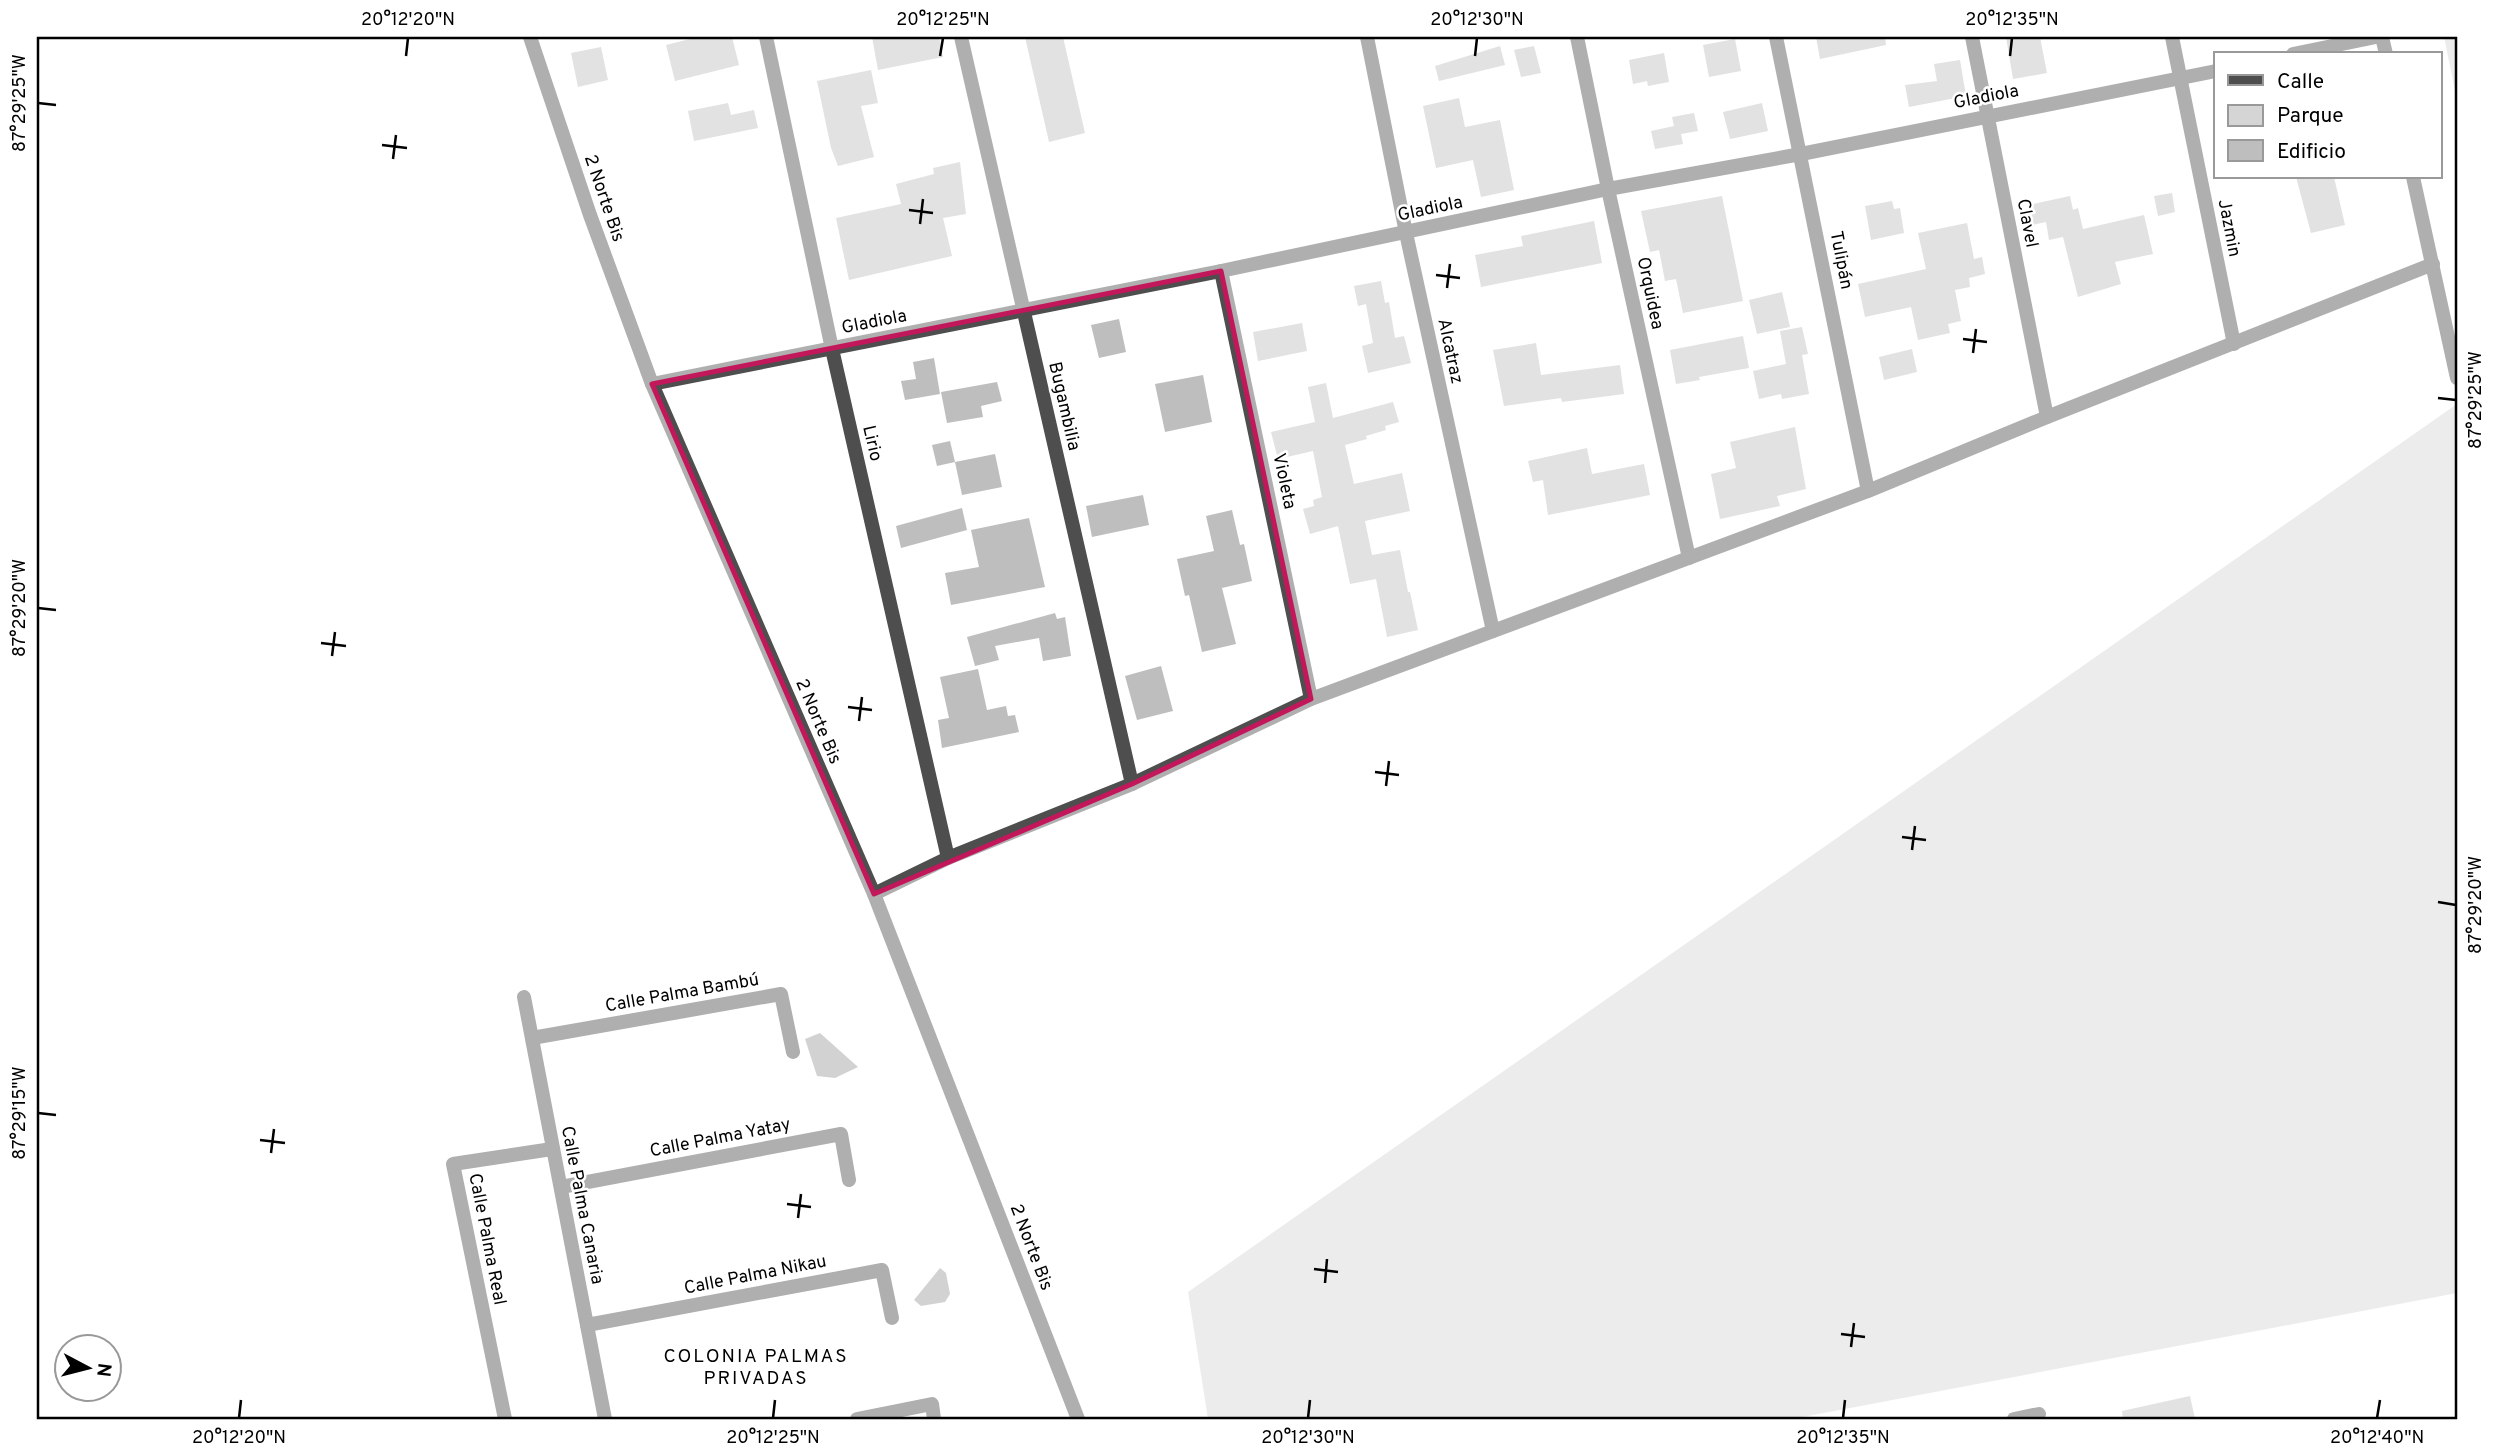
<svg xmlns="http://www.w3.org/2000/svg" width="2494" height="1456" viewBox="0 0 2494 1456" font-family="Overpass,sans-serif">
<rect width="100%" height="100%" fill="#fff"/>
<g fill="#d5d5d5">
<polygon points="2444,37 2457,37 2457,100"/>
<polygon points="2457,404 2457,1293 1792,1419 1208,1419 1188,1292"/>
</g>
<g fill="#9c9c9c">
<polygon points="820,1033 858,1067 835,1078 817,1076 805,1039"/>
<polygon points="940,1268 946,1273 950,1294 945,1302 921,1306 914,1300"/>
</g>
<g fill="#bebebe">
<polygon points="698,37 732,37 739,65 675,81 666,45"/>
<polygon points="872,37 939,37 943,57 878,70"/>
<polygon points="1025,37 1063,37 1085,133 1049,142"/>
<polygon points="1816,37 1885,37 1886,45 1820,59"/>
<polygon points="2006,37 2040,37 2047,73 2013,79"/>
<polygon points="1735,39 1741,71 1709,77 1703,45"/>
<polygon points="1500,46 1505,65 1439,81 1435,66"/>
<polygon points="1534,46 1541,73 1521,77 1514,50"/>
<polygon points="601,47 608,80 578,87 571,53"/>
<polygon points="1664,53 1669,82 1648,86 1647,81 1633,84 1629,60"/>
<polygon points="1960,60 1966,96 1909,107 1905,85 1937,81 1934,64"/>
<polygon points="871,70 878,103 861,106 874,157 838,166 831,148 817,81"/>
<polygon points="1459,98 1465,127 1500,120 1514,190 1481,197 1473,160 1436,168 1423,106"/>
<polygon points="728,103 731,115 754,110 758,128 694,141 688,111"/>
<polygon points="1762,103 1768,131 1730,139 1723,112"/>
<polygon points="1694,113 1698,131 1681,134 1683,144 1655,149 1651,131 1674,126 1672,117"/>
<polygon points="960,162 966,214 943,218 952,256 849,280 836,218 901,204 896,184 934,174 933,168"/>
<polygon points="2296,177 2334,177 2345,225 2311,233"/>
<polygon points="2172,193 2175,212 2158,216 2154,196"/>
<polygon points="1722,196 1743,301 1683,313 1676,279 1665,281 1659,250 1650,252 1641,211"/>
<polygon points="2070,196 2073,210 2078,208 2083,229 2144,215 2153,254 2115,262 2121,284 2078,297 2063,237 2049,240 2046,222 2032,225 2028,205"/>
<polygon points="1892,201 1894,209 1900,208 1904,233 1871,240 1865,206"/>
<polygon points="1594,221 1602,263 1481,287 1475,255 1523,246 1521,236"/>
<polygon points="1967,223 1974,259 1982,257 1985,274 1969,278 1970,287 1955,290 1961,321 1948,324 1950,333 1918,340 1911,307 1865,317 1858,284 1926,269 1918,233"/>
<polygon points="1381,281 1385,303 1389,302 1395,338 1404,336 1411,363 1368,373 1362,346 1373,343 1366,304 1358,306 1354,286"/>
<polygon points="1782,292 1790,327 1757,334 1749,300"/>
<polygon points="1119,319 1126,352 1099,358 1091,325"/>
<polygon points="1302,323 1307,351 1258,361 1253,332"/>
<polygon points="1802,327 1808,354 1802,355 1809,394 1782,399 1781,394 1759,399 1753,371 1786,364 1780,331"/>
<polygon points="1743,336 1749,368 1699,377 1700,380 1676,384 1670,350"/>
<polygon points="1536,343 1541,375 1620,365 1624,394 1562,402 1561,398 1504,406 1493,350"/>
<polygon points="1912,349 1917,372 1884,380 1879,357"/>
<polygon points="934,358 940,394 905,400 901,381 916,379 913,362"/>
<polygon points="1203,375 1212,422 1165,432 1155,384"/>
<polygon points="997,382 1002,401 981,406 983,417 947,423 941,392"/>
<polygon points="1326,383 1333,418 1393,402 1399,422 1385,426 1386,430 1366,436 1367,439 1345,445 1354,484 1402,473 1410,511 1365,521 1372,555 1400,550 1408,592 1410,592 1418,630 1387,637 1376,579 1350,584 1338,526 1310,534 1303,509 1314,506 1313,500 1322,497 1313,451 1278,459 1271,432 1315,422 1308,387"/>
<polygon points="1795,427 1806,489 1777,496 1780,506 1720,519 1711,474 1736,468 1730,442"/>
<polygon points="950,441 955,462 937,466 932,445"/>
<polygon points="1587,448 1592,474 1644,464 1650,495 1548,515 1543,480 1533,482 1528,461"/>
<polygon points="995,454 1002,487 962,495 955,462"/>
<polygon points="1143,495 1149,525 1092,537 1086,506"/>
<polygon points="962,508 967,530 901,548 896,526"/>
<polygon points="1232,510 1240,545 1244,544 1252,581 1222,588 1236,644 1202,652 1189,595 1185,596 1177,559 1214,551 1206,516"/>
<polygon points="1029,518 1045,587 951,605 945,573 979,567 971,530"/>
<polygon points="1055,613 1057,619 1065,617 1071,656 1043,661 1039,638 995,646 999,660 975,666 967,637"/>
<polygon points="1161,666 1173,711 1137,720 1125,676"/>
<polygon points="978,669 987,710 1006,706 1008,716 1015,715 1019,732 942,748 938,720 949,718 940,677"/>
<polygon points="2190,1396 2195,1419 2123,1419 2122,1411"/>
</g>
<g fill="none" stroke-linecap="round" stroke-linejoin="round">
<g stroke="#4e4e4e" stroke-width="14">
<polyline points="766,37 832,349 948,858"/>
<polyline points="961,37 1132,784"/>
<polyline points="1367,37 1406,233 1493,631"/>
<polyline points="1577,37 1608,189 1689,558"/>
<polyline points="1776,37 1868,491"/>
<polyline points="1972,37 2047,417"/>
<polyline points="2172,37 2234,344"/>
<polyline points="2293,54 2376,37"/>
<polyline points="1221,271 1311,699"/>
<polyline points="652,384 1221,271 1608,189 1801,154 2216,71"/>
<polyline points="874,894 948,858 1132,784 1311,699 1868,491 2047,417 2433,264"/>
<polyline points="524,997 605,1419"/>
<polyline points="532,1038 781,994 793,1052"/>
<polyline points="561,1187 841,1134 849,1180"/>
<polyline points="587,1325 882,1270 892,1318"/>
<polyline points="505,1419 453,1164 552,1149"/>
<polyline points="857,1419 932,1404 934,1419"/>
<polyline points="2014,1419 2039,1414"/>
</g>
<g stroke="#4e4e4e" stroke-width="14">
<polyline points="530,37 590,215 652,384 874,894 1078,1419"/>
<polyline points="2382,37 2386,54"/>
<polyline points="2413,177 2457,378"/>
</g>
</g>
<path d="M0 0H2494V1456H0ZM1221,271L1311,699L1132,784L874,894L652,384Z" fill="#fff" fill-opacity=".55" fill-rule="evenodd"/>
<path fill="none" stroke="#c2185b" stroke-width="5" stroke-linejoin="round" d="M1221,271L1311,699L1132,784L874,894L652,384Z"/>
<path fill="none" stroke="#000" stroke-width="2.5" d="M406,56L408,38M940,56L943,38M1475,56L1477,38M2010,56L2012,38M38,103L56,105M382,145L407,148M393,159L396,135M909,210L933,213M920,224L923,199M1436,275L1460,278M1447,288L1450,264M1963,339L1987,342M1973,353L1976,329M2438,398L2456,400M38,608L56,610M321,643L346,646M332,656L335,632M848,707L872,710M859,721L862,697M1375,772L1399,775M1386,786L1389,761M1902,837L1926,840M1912,850L1915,826M2438,902L2456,905M38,1113L56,1115M260,1140L285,1143M271,1153L274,1129M787,1204L811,1207M798,1218L801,1194M1314,1269L1338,1272M1325,1283L1327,1259M1841,1334L1865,1337M1851,1347L1854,1323M239,1418L241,1400M773,1418L775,1400M1308,1418L1310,1400M1843,1418L1845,1400M2377,1418L2380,1400"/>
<g text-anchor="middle" stroke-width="5" stroke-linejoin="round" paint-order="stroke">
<g font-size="18" fill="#000" stroke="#fff">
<text transform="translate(1986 96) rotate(-11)" y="6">Gladiola</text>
<text transform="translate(605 198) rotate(71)" y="6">2 Norte Bis</text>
<text transform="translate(1430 208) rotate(-12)" y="6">Gladiola</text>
<text transform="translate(2028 223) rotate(79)" y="6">Clavel</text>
<text transform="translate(2230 228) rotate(79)" y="6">Jazmin</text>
<text transform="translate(1842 260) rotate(79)" y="6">Tulipán</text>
<text transform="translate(1651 293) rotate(78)" y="6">Orquidea</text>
<text transform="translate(874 321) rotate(-11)" y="6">Gladiola</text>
<text transform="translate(1451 351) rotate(78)" y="6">Alcatraz</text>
<text transform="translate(1065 406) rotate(77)" y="6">Bugambilia</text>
<text transform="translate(873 443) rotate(77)" y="6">Lirio</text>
<text transform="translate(1285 481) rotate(78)" y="6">Violeta</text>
<text transform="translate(819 721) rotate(67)" y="6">2 Norte Bis</text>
<text transform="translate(682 992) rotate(-10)" y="6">Calle Palma Bambú</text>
<text transform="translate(720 1137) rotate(-11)" y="6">Calle Palma Yatay</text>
<text transform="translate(583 1205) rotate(79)" y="6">Calle Palma Canaria</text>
<text transform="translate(488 1239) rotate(79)" y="6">Calle Palma Real</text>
<text transform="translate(1032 1247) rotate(69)" y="6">2 Norte Bis</text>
<text transform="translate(755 1274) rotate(-11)" y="6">Calle Palma Nikau</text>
</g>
<g font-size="19" letter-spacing="2" fill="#000" stroke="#fff">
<text x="756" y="1362">COLONIA PALMAS<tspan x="756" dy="22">PRIVADAS</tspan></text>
</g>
</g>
<rect width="2494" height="1456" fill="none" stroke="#ffffff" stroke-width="77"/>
<rect x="2214" y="52" width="228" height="126" fill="#ffffff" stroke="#999999" stroke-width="2"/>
<rect x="2228" y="75" width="35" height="10" fill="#4e4e4e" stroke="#999999" stroke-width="2"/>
<text x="2277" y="88" font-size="21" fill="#000000">Calle</text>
<rect x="2228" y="105" width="35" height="21" fill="#d5d5d5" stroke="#999999" stroke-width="2"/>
<text x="2277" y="122" font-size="21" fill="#000000">Parque</text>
<rect x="2228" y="140" width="35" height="21" fill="#bebebe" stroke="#999999" stroke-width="2"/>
<text x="2277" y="158" font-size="21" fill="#000000">Edificio</text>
<g transform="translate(88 1368) rotate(97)"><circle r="33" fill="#ffffff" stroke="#999999" stroke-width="2"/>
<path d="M0-5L12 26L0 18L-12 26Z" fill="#000000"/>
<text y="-10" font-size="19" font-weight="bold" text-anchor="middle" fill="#000000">N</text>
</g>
<rect x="38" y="38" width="2418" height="1380" fill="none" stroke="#000" stroke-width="2.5"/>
<g font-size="18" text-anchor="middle" fill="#000">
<text x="408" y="25">20°12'20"N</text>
<text x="943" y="25">20°12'25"N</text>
<text x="1477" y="25">20°12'30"N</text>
<text x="2012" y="25">20°12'35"N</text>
<text transform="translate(19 103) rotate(-90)" y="6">87°29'25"W</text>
<text transform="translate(2475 400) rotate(-90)" y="6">87°29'25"W</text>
<text transform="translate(19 608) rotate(-90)" y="6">87°29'20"W</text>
<text transform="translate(2475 905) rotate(-90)" y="6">87°29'20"W</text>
<text transform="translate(19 1113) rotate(-90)" y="6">87°29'15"W</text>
<text x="239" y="1443">20°12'20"N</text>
<text x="773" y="1443">20°12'25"N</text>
<text x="1308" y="1443">20°12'30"N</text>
<text x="1843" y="1443">20°12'35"N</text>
<text x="2377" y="1443">20°12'40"N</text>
</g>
</svg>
